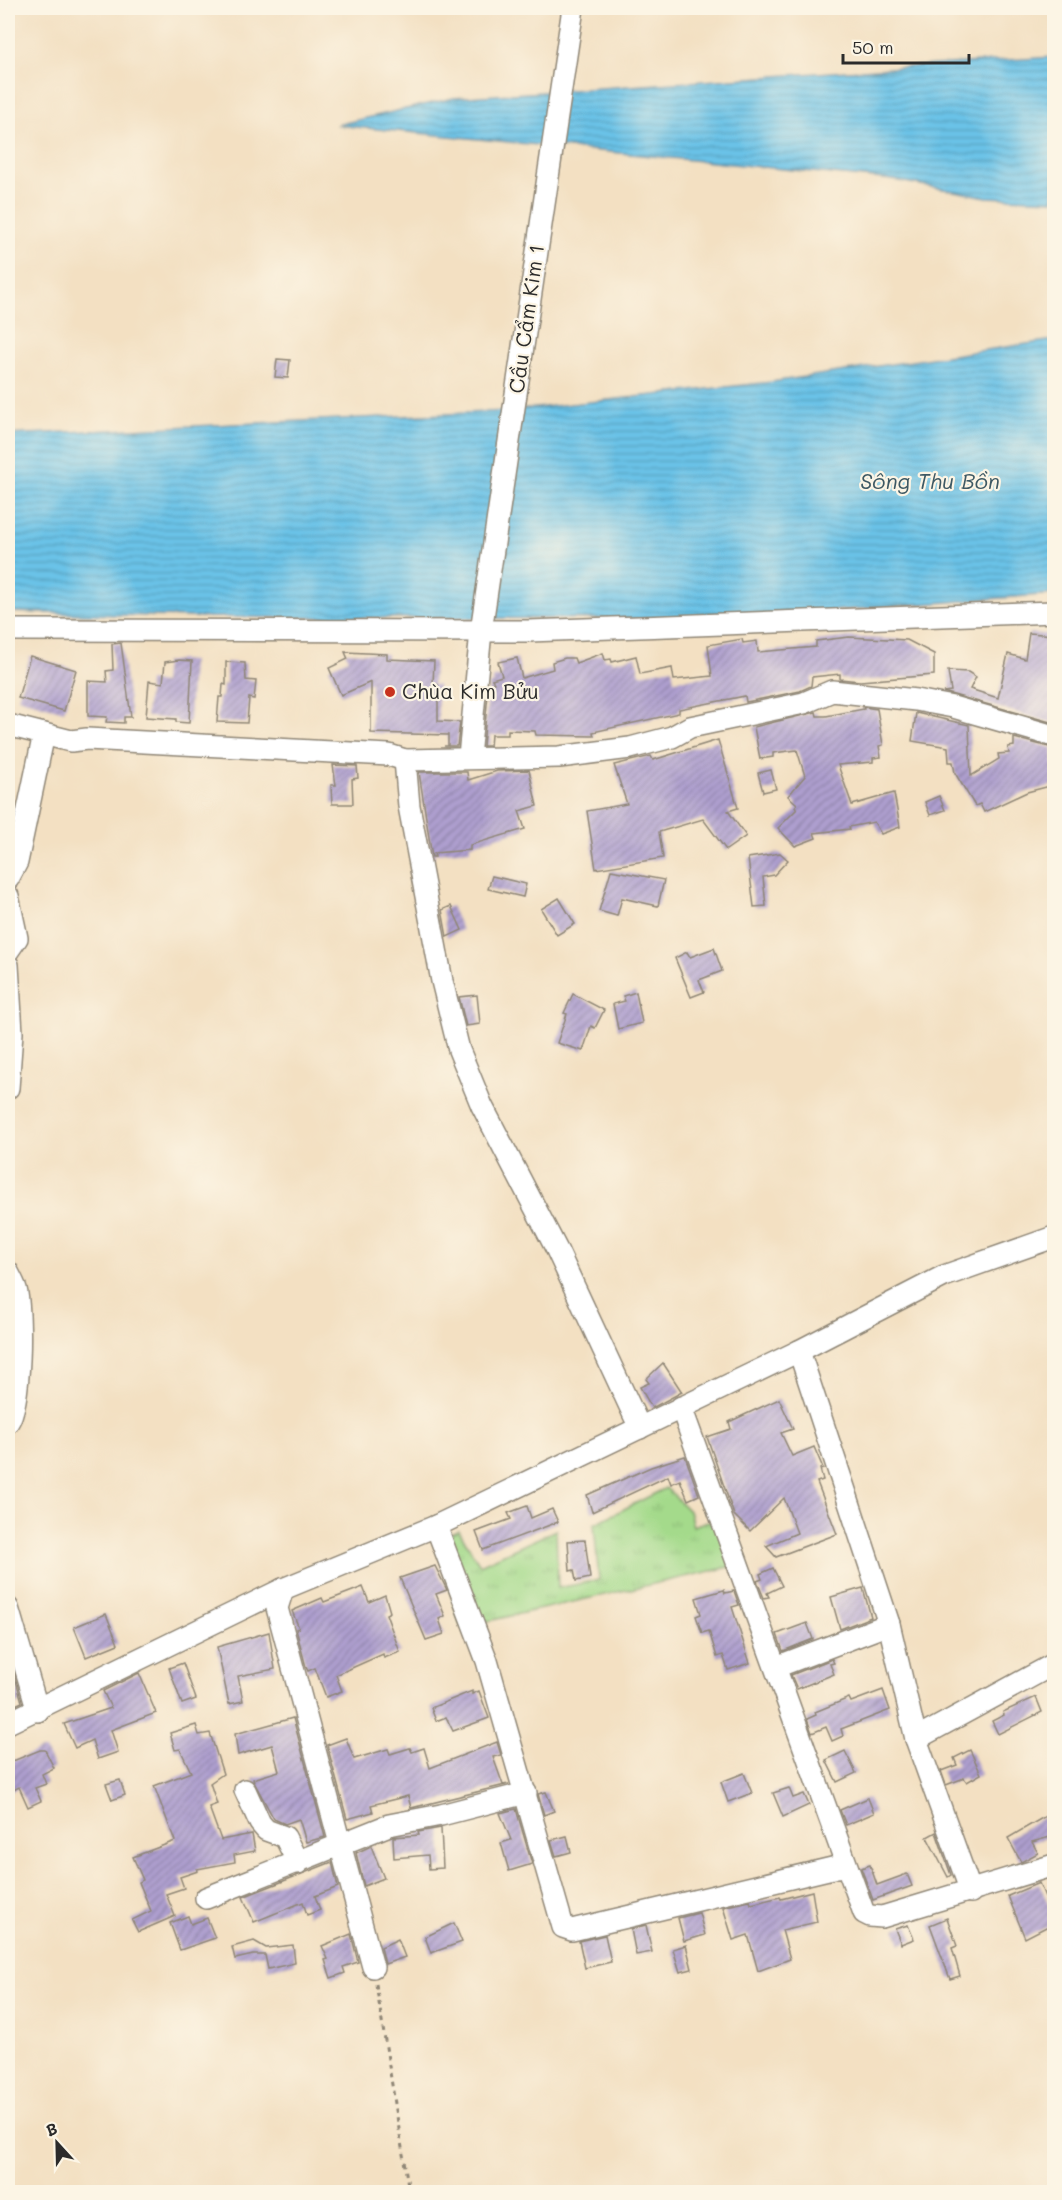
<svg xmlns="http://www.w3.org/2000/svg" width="1062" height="2200" viewBox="0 0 1062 2200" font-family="Mali,sans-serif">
<defs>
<pattern id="grass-tufts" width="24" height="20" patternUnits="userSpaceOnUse" patternTransform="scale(1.5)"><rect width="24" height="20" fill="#a4da8b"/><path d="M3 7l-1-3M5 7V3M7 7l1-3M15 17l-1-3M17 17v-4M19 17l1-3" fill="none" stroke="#8dbb78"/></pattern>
<pattern id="water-rules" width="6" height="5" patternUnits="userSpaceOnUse" patternTransform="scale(1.5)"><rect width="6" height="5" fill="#6ac3e8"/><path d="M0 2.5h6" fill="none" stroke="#579fbc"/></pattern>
<pattern id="building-hatch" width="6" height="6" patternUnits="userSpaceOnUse" patternTransform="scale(1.5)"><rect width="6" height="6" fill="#ae9fcf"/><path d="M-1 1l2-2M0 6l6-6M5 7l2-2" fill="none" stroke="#8e82a8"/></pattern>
</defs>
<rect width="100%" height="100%" fill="#fcf5e5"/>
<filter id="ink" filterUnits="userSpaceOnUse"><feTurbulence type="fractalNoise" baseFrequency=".0167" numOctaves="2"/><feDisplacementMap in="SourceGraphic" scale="12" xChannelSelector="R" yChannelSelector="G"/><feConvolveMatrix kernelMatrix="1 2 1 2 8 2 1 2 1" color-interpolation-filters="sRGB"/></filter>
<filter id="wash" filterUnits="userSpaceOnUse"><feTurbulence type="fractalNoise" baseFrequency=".008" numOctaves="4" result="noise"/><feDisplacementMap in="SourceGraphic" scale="24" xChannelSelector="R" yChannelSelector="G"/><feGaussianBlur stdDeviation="1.35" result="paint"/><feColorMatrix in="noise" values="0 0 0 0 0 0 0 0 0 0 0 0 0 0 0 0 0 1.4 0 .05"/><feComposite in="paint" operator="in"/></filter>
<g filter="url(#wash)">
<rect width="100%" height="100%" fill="#f3e0c2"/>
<polygon fill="url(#grass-tufts)" stroke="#68825b" stroke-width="1.5" points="666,1488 689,1511 693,1526 720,1517 734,1566 461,1627 435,1540 459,1531 480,1565 556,1530 558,1588 599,1580 594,1524"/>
<g fill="url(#water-rules)" stroke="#4a778a" stroke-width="1.5">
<polygon points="1054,57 1054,200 987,197 894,180 336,125 454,98"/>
<polygon points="1054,340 1054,594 720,619 196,617 8,612 8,435 509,411 772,382"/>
</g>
<g id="blocks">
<g fill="url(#building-hatch)">
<polygon points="277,359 290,360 288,378 275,377"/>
<polygon points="1029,633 1054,635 1054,723 943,692 951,691 948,671 968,672 976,677 970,689 998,698 1008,654 1025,659"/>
<polygon points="849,637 907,640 934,654 934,675 860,681 840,679 840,674 812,677 811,686 800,691 746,702 745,696 679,709 679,713 593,732 594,736 536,735 535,731 508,730 508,735 491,735 490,746 483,746 489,684 494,683 492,679 502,676 498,662 517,658 522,678 553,669 552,662 565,658 574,658 576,663 603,653 605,660 611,659 612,662 636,656 640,674 672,668 674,680 712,676 708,645 742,639 743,643 757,641 758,652 816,647 816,641"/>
<polygon points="121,643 131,717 124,717 124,723 106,722 107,717 88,716 88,681 107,682 106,671 113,670 112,644"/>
<polygon points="345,652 387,654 387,659 434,661 433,685 438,685 438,721 460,722 457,746 444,746 448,746 448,735 371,733 371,682 341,695 329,668 348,659"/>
<polygon points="30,656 76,670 64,711 18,698"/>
<polygon points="179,660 192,661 189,723 176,722 176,719 146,717 149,681 163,683 165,662"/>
<polygon points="226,662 245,663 246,680 256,681 254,699 249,698 247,723 217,722 219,697 222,697 223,684 226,685"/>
<polygon points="863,707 877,709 883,745 879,746 881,757 873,758 873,762 838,765 852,805 894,793 900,827 881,834 874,822 849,827 850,829 814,833 816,838 795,846 778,828 797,809 795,807 797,804 788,796 805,776 797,750 773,753 773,757 760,759 754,727 816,712 817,716 826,716 864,709"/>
<polygon points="916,713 969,725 971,776 999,759 998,754 1009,753 1008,747 1014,746 1014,738 1053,748 1054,785 1027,792 984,812 980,804 975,806 955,773 953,762 949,762 948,747 912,741"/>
<polygon points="718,740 738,808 728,811 746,836 726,850 703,819 659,832 663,858 596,869 587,811 627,804 614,765 651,756 653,760"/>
<polygon points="333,765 357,766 358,778 352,779 353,804 332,804 331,785 336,785"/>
<polygon points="529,770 537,806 519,811 525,829 470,845 470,850 434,853 435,857 432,857 419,772 467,772 468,780 497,771"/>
<polygon points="771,770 776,789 763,792 758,773"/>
<polygon points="939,796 945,810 930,815 925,802"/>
<polygon points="780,853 788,860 774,875 763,877 766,906 754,907 748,858"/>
<polygon points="611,870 664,880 658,906 622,898 617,916 599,911"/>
<polygon points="492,876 526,884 523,897 488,889"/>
<polygon points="559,898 575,924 557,935 541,909"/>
<polygon points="451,906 462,930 447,937 442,910"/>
<polygon points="714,948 722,971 699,980 704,992 691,997 675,958 687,952 690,957"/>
<polygon points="636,992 642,1023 618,1029 613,1004 625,1001 623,996"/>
<polygon points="573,994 604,1010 595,1028 591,1026 583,1051 557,1043 567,1014 564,1013"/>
<polygon points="477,995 480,1024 466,1026 459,997"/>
<polygon points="663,1363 682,1392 652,1408 640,1387 649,1383 646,1379"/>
<polygon points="779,1399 793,1429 781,1433 792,1456 814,1447 823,1468 820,1469 823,1480 817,1482 837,1534 776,1557 766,1546 797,1533 784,1498 750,1531 734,1515 707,1437 731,1429 729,1422"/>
<polygon points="685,1456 699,1495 688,1500 680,1480 671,1484 668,1476 592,1512 587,1495 651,1467"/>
<polygon points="527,1506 531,1518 552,1509 558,1522 483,1550 476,1532 511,1519 508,1513"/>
<polygon points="585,1540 590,1578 576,1581 574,1570 570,1571 568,1541"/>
<polygon points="435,1566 447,1590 436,1594 445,1616 439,1619 444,1634 426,1640 400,1578"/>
<polygon points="773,1568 782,1586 767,1593 769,1597 764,1598 757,1581 762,1579 760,1574"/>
<polygon points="363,1587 369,1602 385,1595 390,1612 386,1614 400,1652 384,1658 383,1654 336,1675 342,1691 326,1697 315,1668 308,1671 306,1667 296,1629 299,1628 292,1611 322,1598 324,1602"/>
<polygon points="863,1588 871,1617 840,1629 831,1597"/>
<polygon points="724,1590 725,1593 734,1591 739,1605 732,1607 750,1663 728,1670 723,1655 717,1657 709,1631 702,1633 696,1616 701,1614 696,1598"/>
<polygon points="106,1614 118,1644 86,1657 74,1627"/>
<polygon points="807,1623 813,1639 783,1651 777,1634"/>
<polygon points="269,1632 275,1669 238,1676 243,1701 229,1704 217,1647"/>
<polygon points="8,1652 22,1702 9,1708 8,1706"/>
<polygon points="832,1659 834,1663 830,1664 834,1674 797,1689 791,1675"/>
<polygon points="183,1663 196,1699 182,1704 169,1668"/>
<polygon points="139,1673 156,1713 111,1730 118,1752 98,1759 92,1740 75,1748 64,1724 111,1708 103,1691"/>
<polygon points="883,1690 890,1710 841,1729 843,1736 832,1741 826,1727 812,1733 807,1719 816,1715 815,1712 849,1698 851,1702"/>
<polygon points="472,1691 472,1694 479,1691 489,1718 453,1731 446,1717 436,1721 431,1708"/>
<polygon points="1036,1697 1042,1712 998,1734 992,1721 1004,1715 1003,1712"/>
<polygon points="293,1718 325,1837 306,1842 299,1819 285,1824 274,1819 254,1782 253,1779 279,1771 272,1745 238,1755 235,1734"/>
<polygon points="196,1725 199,1735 210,1733 223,1774 210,1783 217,1804 209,1807 221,1840 252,1834 255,1851 234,1855 235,1862 197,1869 198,1871 180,1877 184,1888 166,1894 175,1916 138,1932 132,1920 151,1911 139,1882 143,1880 133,1857 175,1841 154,1786 191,1772 180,1749 175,1750 170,1733"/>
<polygon points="346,1738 354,1759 388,1749 390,1754 410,1748 412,1752 424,1748 430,1768 497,1742 501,1755 493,1757 503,1785 509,1784 411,1808 408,1796 371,1805 373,1812 347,1819 327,1745"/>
<polygon points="40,1750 45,1750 54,1768 42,1774 46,1784 35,1788 41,1801 28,1807 19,1787 8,1793 8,1763"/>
<polygon points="970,1750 981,1774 967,1782 964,1778 946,1785 941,1771 957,1765 954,1758"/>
<polygon points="845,1751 856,1773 837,1782 826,1760"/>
<polygon points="744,1773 752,1793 728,1802 721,1782"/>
<polygon points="120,1780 125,1795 112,1800 106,1784"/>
<polygon points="789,1788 793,1798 804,1794 809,1805 783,1817 773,1793"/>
<polygon points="546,1792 554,1811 544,1815 538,1794"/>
<polygon points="868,1798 874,1813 846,1825 840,1810"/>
<polygon points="516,1809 532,1864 509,1871 501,1843 511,1840 500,1813"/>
<polygon points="1054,1814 1054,1836 1032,1842 1038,1853 1021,1862 1008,1838 1044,1817"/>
<polygon points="441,1828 443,1868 429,1869 428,1855 394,1858 393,1837 419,1835 418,1832"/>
<polygon points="936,1832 951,1875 948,1877 927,1837"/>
<polygon points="567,1836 571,1852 556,1856 551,1840"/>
<polygon points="371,1846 384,1878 364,1886 356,1853"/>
<polygon points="332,1862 338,1887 315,1896 320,1910 307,1915 303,1902 254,1922 243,1897"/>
<polygon points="870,1865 877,1885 907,1874 912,1886 873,1900 861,1868"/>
<polygon points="1039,1883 1050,1908 1054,1906 1054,1923 1025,1938 1008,1896"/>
<polygon points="812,1891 817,1922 782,1930 790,1959 758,1971 748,1935 733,1940 723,1907 750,1901 751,1904 780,1897 781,1899"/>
<polygon points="699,1913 705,1935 684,1941 678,1918"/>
<polygon points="188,1916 191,1924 207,1918 215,1938 180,1950 170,1923"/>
<polygon points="947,1918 957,1946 952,1948 960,1976 950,1979 930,1925"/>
<polygon points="454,1923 462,1942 431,1953 425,1937"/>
<polygon points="646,1925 652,1952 636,1955 631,1929"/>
<polygon points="908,1925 914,1939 901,1944 895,1929"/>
<polygon points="351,1934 358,1962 343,1967 345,1973 331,1978 325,1960 328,1959 322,1946"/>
<polygon points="605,1935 611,1962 585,1968 579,1941"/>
<polygon points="398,1939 405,1957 385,1964 381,1947"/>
<polygon points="254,1941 266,1948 293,1945 295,1963 268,1969 265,1955 253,1955 235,1959 232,1947"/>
<polygon points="686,1945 692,1969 680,1972 673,1949"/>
</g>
</g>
</g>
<g filter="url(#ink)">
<use href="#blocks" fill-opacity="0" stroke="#8f8676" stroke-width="1.5"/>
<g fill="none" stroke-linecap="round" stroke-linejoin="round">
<g stroke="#8f8676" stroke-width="24">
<g id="minor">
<polyline points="8,630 529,631 1054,612"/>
<polyline points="8,725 71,741 87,739 389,755 405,760 559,757 630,748 672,737 690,727 804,703 832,691 916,700 953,707 1054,736"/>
<polyline points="469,757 481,631 573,8"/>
<polyline points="405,760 409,806 442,981 459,1050 482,1106 557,1250 640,1428"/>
<polyline points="8,879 17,862 44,734"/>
<polyline points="8,896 17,938 8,951"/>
<polyline points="8,965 12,1033 8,1088"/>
<path d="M8,1272C11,1278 14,1283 16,1289C22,1312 21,1404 8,1422"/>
<polyline points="799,1351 889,1624 916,1739 971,1892"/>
<polyline points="681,1407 864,1913 870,1916 882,1917 1054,1865"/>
<polyline points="436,1526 487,1661 563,1927 572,1930 845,1865"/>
<polyline points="283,1589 277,1608 373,1967"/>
<polyline points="8,1608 38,1711"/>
<polyline points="776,1667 889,1624"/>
<polyline points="8,1723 283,1589 436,1526 799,1351 944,1276 1054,1237"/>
<polyline points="916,1739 1054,1664"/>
<polyline points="245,1790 260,1823 266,1830 285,1837 298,1863"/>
<polyline points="206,1898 389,1825 441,1815 526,1793"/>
</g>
</g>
<polyline stroke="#8f8676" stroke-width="3" stroke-dasharray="4.5 4.5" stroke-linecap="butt" points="376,1984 409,2192"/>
<use href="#minor" stroke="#fff" stroke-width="21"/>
</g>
</g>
<circle fill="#c8321e" stroke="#fcf5e5" stroke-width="2" cx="390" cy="692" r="6"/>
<g text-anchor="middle" stroke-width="4.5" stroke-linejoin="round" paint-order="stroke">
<g font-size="21" fill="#2b2b2b" stroke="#fcf5e5">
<text transform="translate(527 319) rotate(-82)" y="7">Cầu Cẩm Kim 1</text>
</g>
<g font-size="21" fill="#2b2b2b" stroke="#fcf5e5" text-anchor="start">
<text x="402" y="699">Chùa Kim Bửu</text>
</g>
<g font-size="22" font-style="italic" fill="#3e5964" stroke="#fcf5e5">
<text x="930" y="489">Sông Thu Bồn</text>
</g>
</g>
<rect width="1062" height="2200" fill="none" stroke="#fcf5e5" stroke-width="30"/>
<g transform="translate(57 2143) rotate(338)" stroke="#fcf5e5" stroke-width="4.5" paint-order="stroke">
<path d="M0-4.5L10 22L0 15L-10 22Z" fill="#2b2b2b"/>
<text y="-9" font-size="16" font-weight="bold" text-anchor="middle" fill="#2b2b2b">B</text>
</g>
<path d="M843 54v9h126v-9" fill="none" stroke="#2b2b2b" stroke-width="3"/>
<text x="852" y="54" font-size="18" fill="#2b2b2b" stroke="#fcf5e5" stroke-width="4.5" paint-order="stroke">50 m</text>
</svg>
